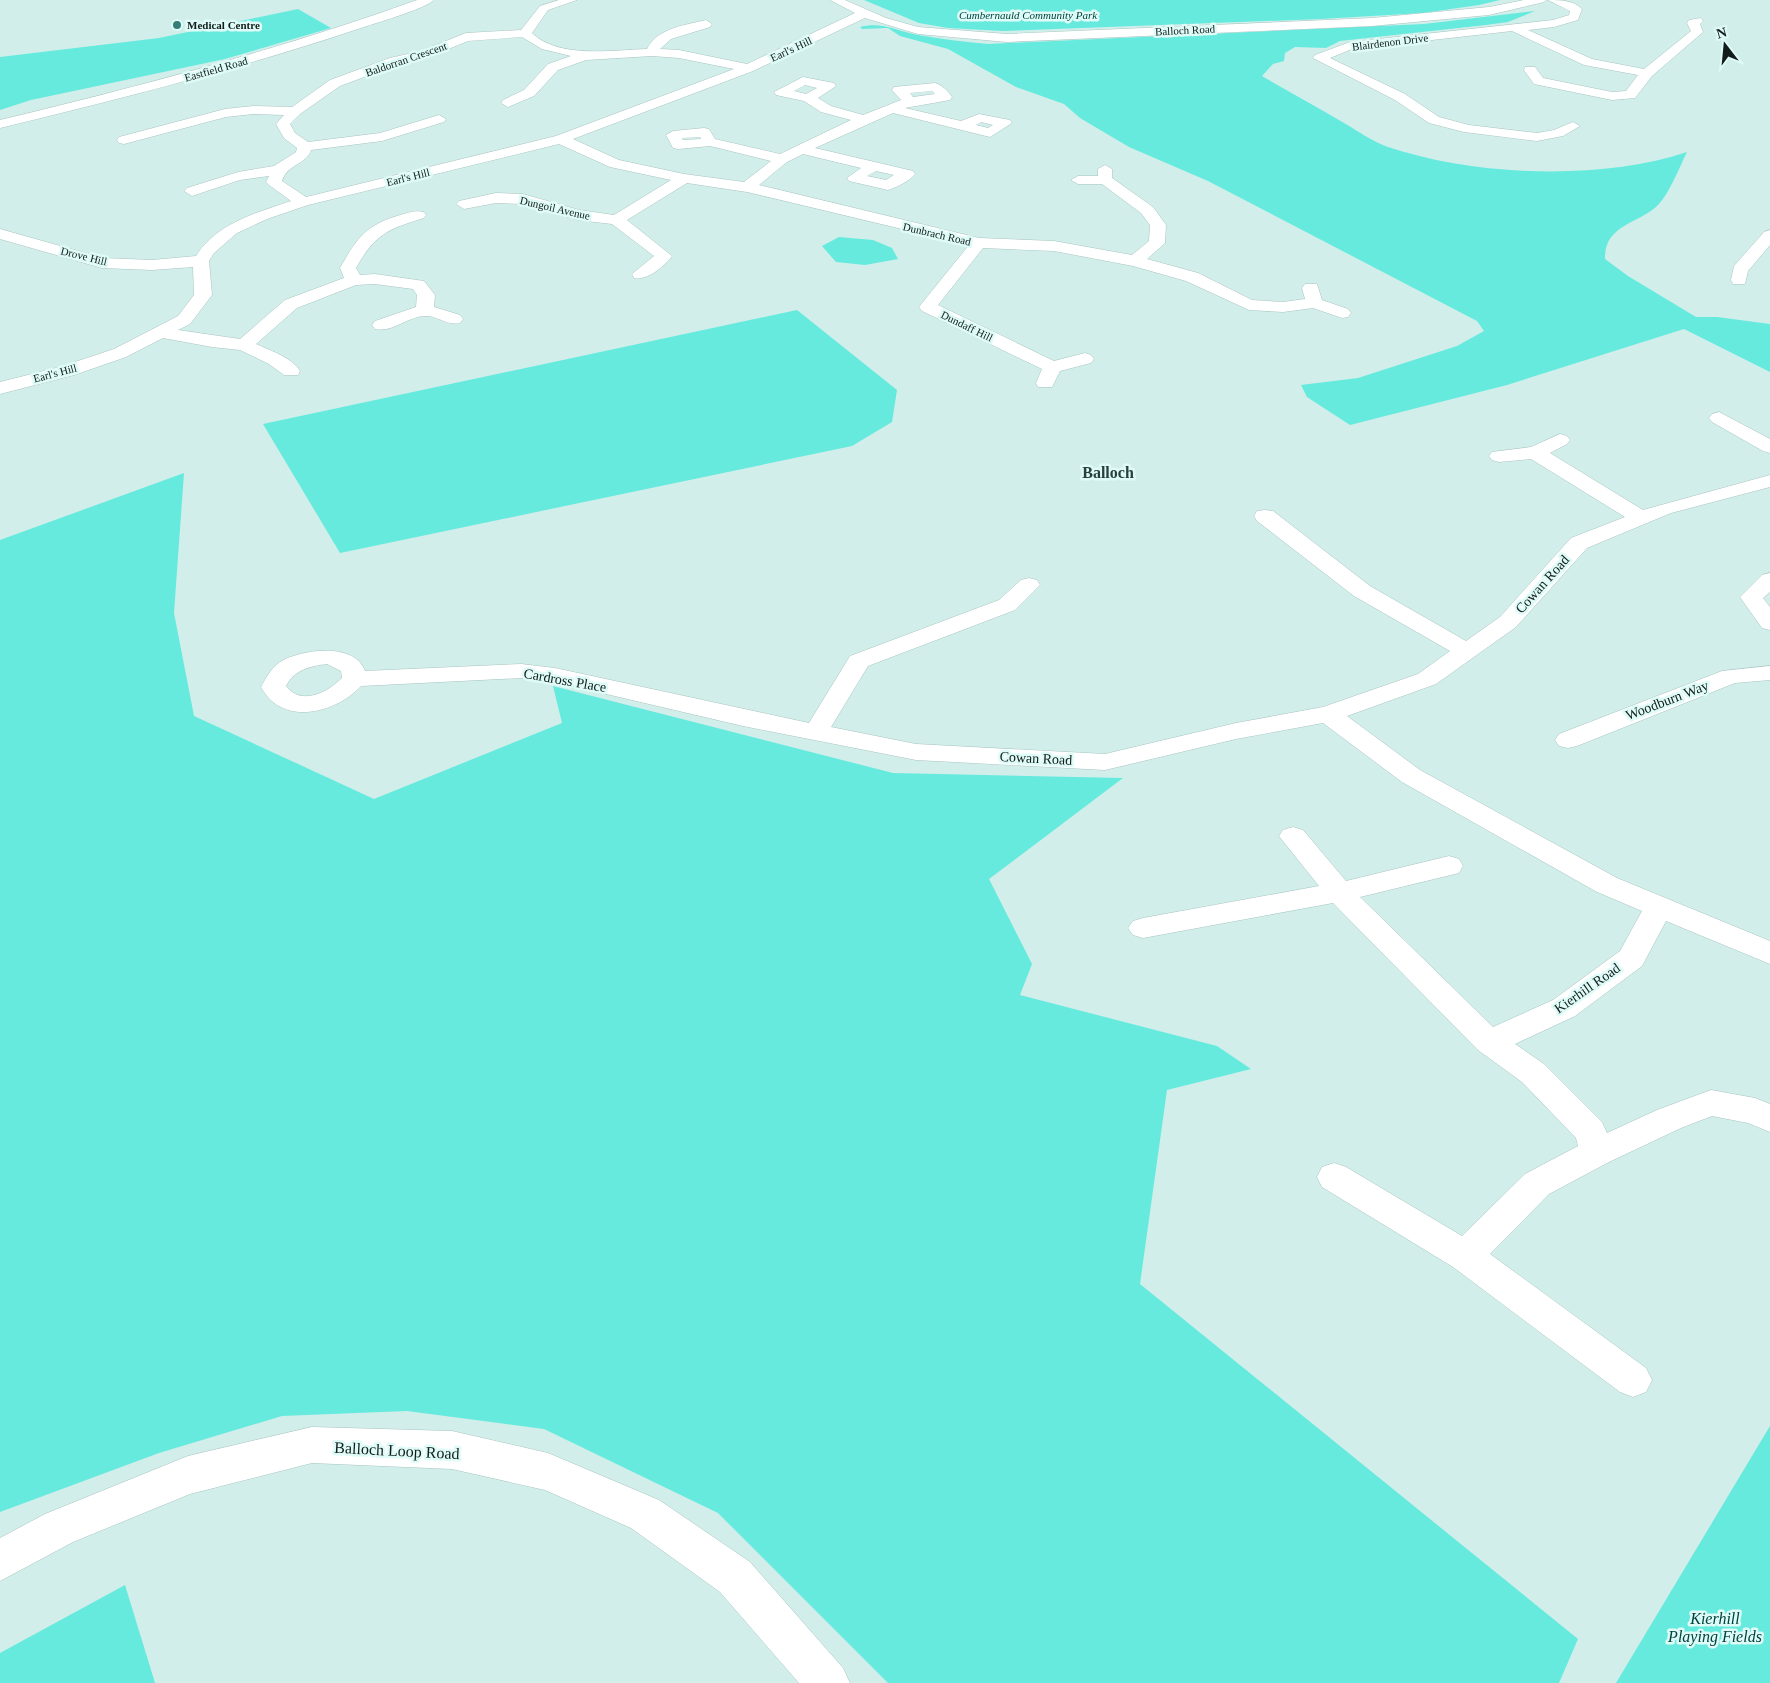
<svg xmlns="http://www.w3.org/2000/svg" width="1770" height="1683" viewBox="0 0 1770 1683" font-family="Georgia,serif">
<rect width="100%" height="100%" fill="#d1eeea"/>
<g fill="#66eade">
<polygon points="864,0 1500,0 1479,5 1423,13 1321,19 1003,31 948,28 919,23"/>
<polygon points="298,9 331,28 225,59 31,100 0,110 0,57 159,38"/>
<path d="M1535,11L1508,22L1486,25L1340,41L1326,48L1295,47L1285,53L1284,61L1273,64L1262,76C1289,92 1317,107 1344,123C1358,131 1373,142 1388,147C1474,176 1600,181 1687,152C1679,168 1671,190 1659,204C1640,224 1604,224 1605,259L1628,276L1696,317H1717L1770,324V372L1684,329L1507,385L1350,425L1307,397L1301,385L1358,378L1457,346L1484,331L1477,321L1208,181L1129,147L1080,118L1064,104L1016,87L948,49L900,36L888,28L862,29L860,27C880,21 898,31 918,35C941,39 964,42 988,44L1424,24Z"/>
<polygon points="839,237 873,240 892,248 898,259 865,265 836,262 822,246"/>
<polygon points="797,310 897,390 892,422 852,446 340,553 263,424"/>
<polygon points="184,473 174,613 194,716 374,799 562,723 553,686 893,773 1123,778 989,879 1032,964 1020,995 1217,1046 1251,1069 1167,1090 1140,1284 1578,1639 1559,1683 888,1683 718,1513 544,1429 407,1411 282,1416 159,1453 0,1512 0,540"/>
<polygon points="1770,1426 1770,1683 1616,1683"/>
<polygon points="125,1585 155,1683 0,1683 0,1653"/>
</g>
<g fill="none" stroke-linecap="round" stroke-linejoin="round">
<g stroke="#a9c5c1" stroke-width="1">
<g id="minor">
<path d="M417,0H434C426,8 380,22 367,26C246,67 123,98 0,128V120C141,86 281,49 417,0Z"/>
<path d="M559,0H577L548,10L532,33C558,59 614,50 647,49C657,28 686,25 706,20L712,24L710,27L671,39L660,49L679,50L747,64L855,13L830,0H845L886,18L918,27L1007,34L1372,18L1489,7L1524,0H1546L1544,2L1489,15L1372,26L1007,42L918,34L865,18L753,71L573,139L619,160L684,174L744,182L771,161L710,146L678,149L673,148L666,135L673,131L704,128L709,129L715,139L780,154L851,120L821,112L804,101L776,95L774,92L803,77L834,83L836,86L818,98L831,106L863,115L901,100L892,90L894,87L935,83C942,85 948,91 952,97L950,100L905,108L961,121L979,114L1010,120L1012,123L990,137L893,113L815,148L913,171L915,174C910,181 897,187 888,190L849,181L847,178L861,168L803,154L787,162L759,185L979,238L1054,241L1132,255L1149,241L1150,225L1141,213L1102,184H1078L1071,180L1078,176H1098V169L1105,165L1112,169V178L1153,207L1166,225L1165,243L1147,259L1198,273L1252,300L1283,302L1305,299L1302,288L1305,284H1317L1322,300L1348,309L1351,313L1348,317L1342,318L1313,308L1283,312L1249,310L1186,281L1133,266L1054,251L983,248L938,305L1054,361L1085,353L1091,355L1094,359L1091,363L1060,371L1052,387H1038L1036,383L1042,369L922,311L919,307L969,245L747,192L687,183L627,220L672,256C665,266 647,281 634,278L632,274L654,256L612,224L578,220L522,204L496,203L464,209L456,204L459,201L496,193L523,194L579,210L614,215L671,180L610,167L559,144L308,205L267,219L237,233L214,253L209,261L212,295L190,324L178,330L240,339L285,300L344,278L340,268C357,238 366,225 400,215C408,213 415,210 424,212L426,215L424,218C388,229 375,234 356,268L360,275L375,274L424,281L435,295L434,307L460,315L463,319L460,323C447,326 437,315 425,316C408,316 393,333 375,329L372,325L375,321L416,307L417,295L413,289L375,284L356,285L297,308L256,344C271,351 291,357 300,371L298,375H284L269,364L240,350L212,347L163,338L126,357L74,375L0,394V382L60,367L114,349L178,316L194,295L193,267L152,270L102,268L0,239V229L103,258L152,260L196,256C217,223 256,213 291,201L269,185L266,182L269,176L240,180L192,196L184,191L187,188L238,172L274,166L296,152L297,148L284,138L276,124L284,115L253,114L226,117L124,144L119,143L117,140L119,137L225,109L253,106L292,107L330,80L390,58L421,51L466,33L521,30L540,6ZM522,37L542,49L571,56L548,64L524,90L503,100L501,103L508,107L534,96L558,70L586,60L652,56L679,58L734,69L556,136L306,197L282,181C287,164 306,165 311,150L382,141L444,122L446,119L439,115L380,133L308,142L295,133L290,124L300,114L340,86L399,64L429,57L468,41ZM805,85L817,88L806,94L794,91ZM932,91L935,94L913,97L910,93ZM981,122L993,125L988,128L976,125ZM700,137L701,139L683,140L682,138ZM876,171L894,175L886,180L867,176Z"/>
<path d="M1548,0C1560,0 1573,0 1582,9L1578,20L1554,27L1528,30L1592,59L1644,69L1691,31L1687,23L1689,20L1701,18L1703,21L1700,24L1703,32L1652,76L1635,98L1612,100L1534,84L1524,70L1525,67H1535L1543,78L1612,92L1626,91L1638,75L1584,65L1512,31L1352,49L1330,58L1405,94L1439,117L1469,125L1537,133L1554,130L1573,122L1580,126L1563,136L1537,141L1464,132L1429,123L1395,100L1313,58L1315,55L1350,42L1553,20L1569,15L1570,11Z"/>
<polygon points="1770,230 1770,245 1748,271 1745,284 1733,284 1731,280 1734,266 1764,232"/>
<polygon points="1719,412 1770,439 1770,453 1763,451 1712,422 1709,418 1712,414"/>
<path d="M1560,434L1567,436L1570,440L1567,444L1550,453L1643,510L1770,475V487L1671,513L1587,548L1516,627L1436,684L1347,716L1420,770L1617,878L1770,941V964L1666,921L1642,966L1575,1016L1515,1044L1544,1064L1602,1122L1607,1133L1657,1110L1711,1090L1755,1098L1770,1104V1132L1748,1123L1712,1116L1681,1128L1609,1162L1549,1194L1490,1254L1646,1368L1652,1380L1646,1392L1633,1397L1620,1392L1453,1267L1322,1187L1317,1177L1322,1167L1334,1163L1346,1167L1462,1236L1525,1174L1578,1146L1576,1138L1522,1082L1478,1050L1333,903L1143,938L1133,935L1128,928L1133,921L1143,918L1319,886L1279,836L1283,830L1293,827L1303,830L1346,881L1449,856L1459,859L1463,866L1459,873L1360,897L1493,1027L1553,1000L1620,951L1642,911L1597,892L1402,782L1323,723L1236,739L1105,770L916,760L743,726L555,682L521,678L361,686C341,708 299,723 273,702C268,698 264,692 261,687C266,678 271,668 280,662C301,649 355,642 365,671L521,664L555,668L809,723L850,656L999,600L1021,580L1029,578L1037,580L1040,585L1015,610L868,666L831,727L916,744L1105,754L1236,723L1323,707L1418,674L1450,651L1354,596L1257,521L1254,516L1257,511L1265,510L1273,511L1370,586L1466,641L1500,617L1571,538L1625,517L1531,459L1499,462L1492,460L1489,456L1492,452L1531,447ZM327,664L341,671L342,678C327,693 301,706 286,686C294,670 310,666 327,664Z"/>
<polygon points="1770,573 1770,592 1763,598 1770,607 1770,630 1762,628 1740,597 1762,575"/>
<polygon points="1770,666 1770,680 1735,683 1577,746 1568,748 1559,746 1555,740 1559,734 1722,671"/>
<polygon points="312,1427 452,1431 548,1453 659,1500 750,1562 843,1668 850,1683 799,1683 720,1592 631,1528 545,1490 452,1469 312,1463 190,1494 73,1542 0,1581 0,1538 45,1514 188,1456"/>
</g>
</g>
<use href="#minor" fill="#fff" fill-rule="evenodd"/>
</g>
<circle fill="#367d76" stroke="#defbf7" stroke-width="2" cx="177" cy="25" r="5"/>
<g text-anchor="middle" stroke-width="5" stroke-linejoin="round" paint-order="stroke">
<g font-size="11" font-style="italic" fill="#01433f" stroke="#defbf7">
<text x="1028" y="19">Cumbernauld Community Park</text>
</g>
<g font-size="11" font-weight="bold" fill="#121c1b" stroke="#defbf7" text-anchor="start">
<text x="187" y="29">Medical Centre</text>
</g>
<g font-size="11" fill="#121c1b" stroke="#defbf7">
<text transform="translate(1185 30) rotate(-3)" y="4">Balloch Road</text>
<text transform="translate(1390 42) rotate(-7)" y="4">Blairdenon Drive</text>
<text transform="translate(791 49) rotate(-25)" y="4">Earl's Hill</text>
<text transform="translate(406 59) rotate(-19)" y="4">Baldorran Crescent</text>
<text transform="translate(216 69) rotate(-16)" y="4">Eastfield Road</text>
<text transform="translate(408 177) rotate(-14)" y="4">Earl's Hill</text>
<text transform="translate(555 208) rotate(13)" y="4">Dungoil Avenue</text>
<text transform="translate(937 234) rotate(13)" y="4">Dunbrach Road</text>
<text transform="translate(84 256) rotate(14)" y="4">Drove Hill</text>
<text transform="translate(967 326) rotate(26)" y="4">Dundaff Hill</text>
<text transform="translate(55 373) rotate(-15)" y="4">Earl's Hill</text>
</g>
<g font-size="14" fill="#121c1b" stroke="#defbf7">
<text transform="translate(1542 584) rotate(-48)" y="5">Cowan Road</text>
<text transform="translate(565 680) rotate(10)" y="5">Cardross Place</text>
<text transform="translate(1667 700) rotate(-21)" y="5">Woodburn Way</text>
<text transform="translate(1036 758) rotate(3)" y="5">Cowan Road</text>
<text transform="translate(1587 988) rotate(-35)" y="5">Kierhill Road</text>
</g>
<g font-size="16" font-weight="bold" fill="#273f3d" stroke="#defbf7">
<text x="1108" y="478">Balloch</text>
</g>
<g font-size="16" fill="#121c1b" stroke="#defbf7">
<text transform="translate(397 1450) rotate(3)" y="6">Balloch Loop Road</text>
</g>
<g font-size="16" font-style="italic" fill="#01433f" stroke="#defbf7">
<text x="1715" y="1624">Kierhill<tspan x="1715" dy="18">Playing Fields</tspan></text>
</g>
</g>
<g transform="translate(1725 45) rotate(344)" stroke="#defbf7" stroke-width="4" paint-order="stroke">
<path d="M0-4L9 19L0 12L-9 19Z" fill="#121c1b"/>
<text y="-8" font-size="14" font-weight="bold" text-anchor="middle" fill="#121c1b">N</text>
</g>
</svg>
